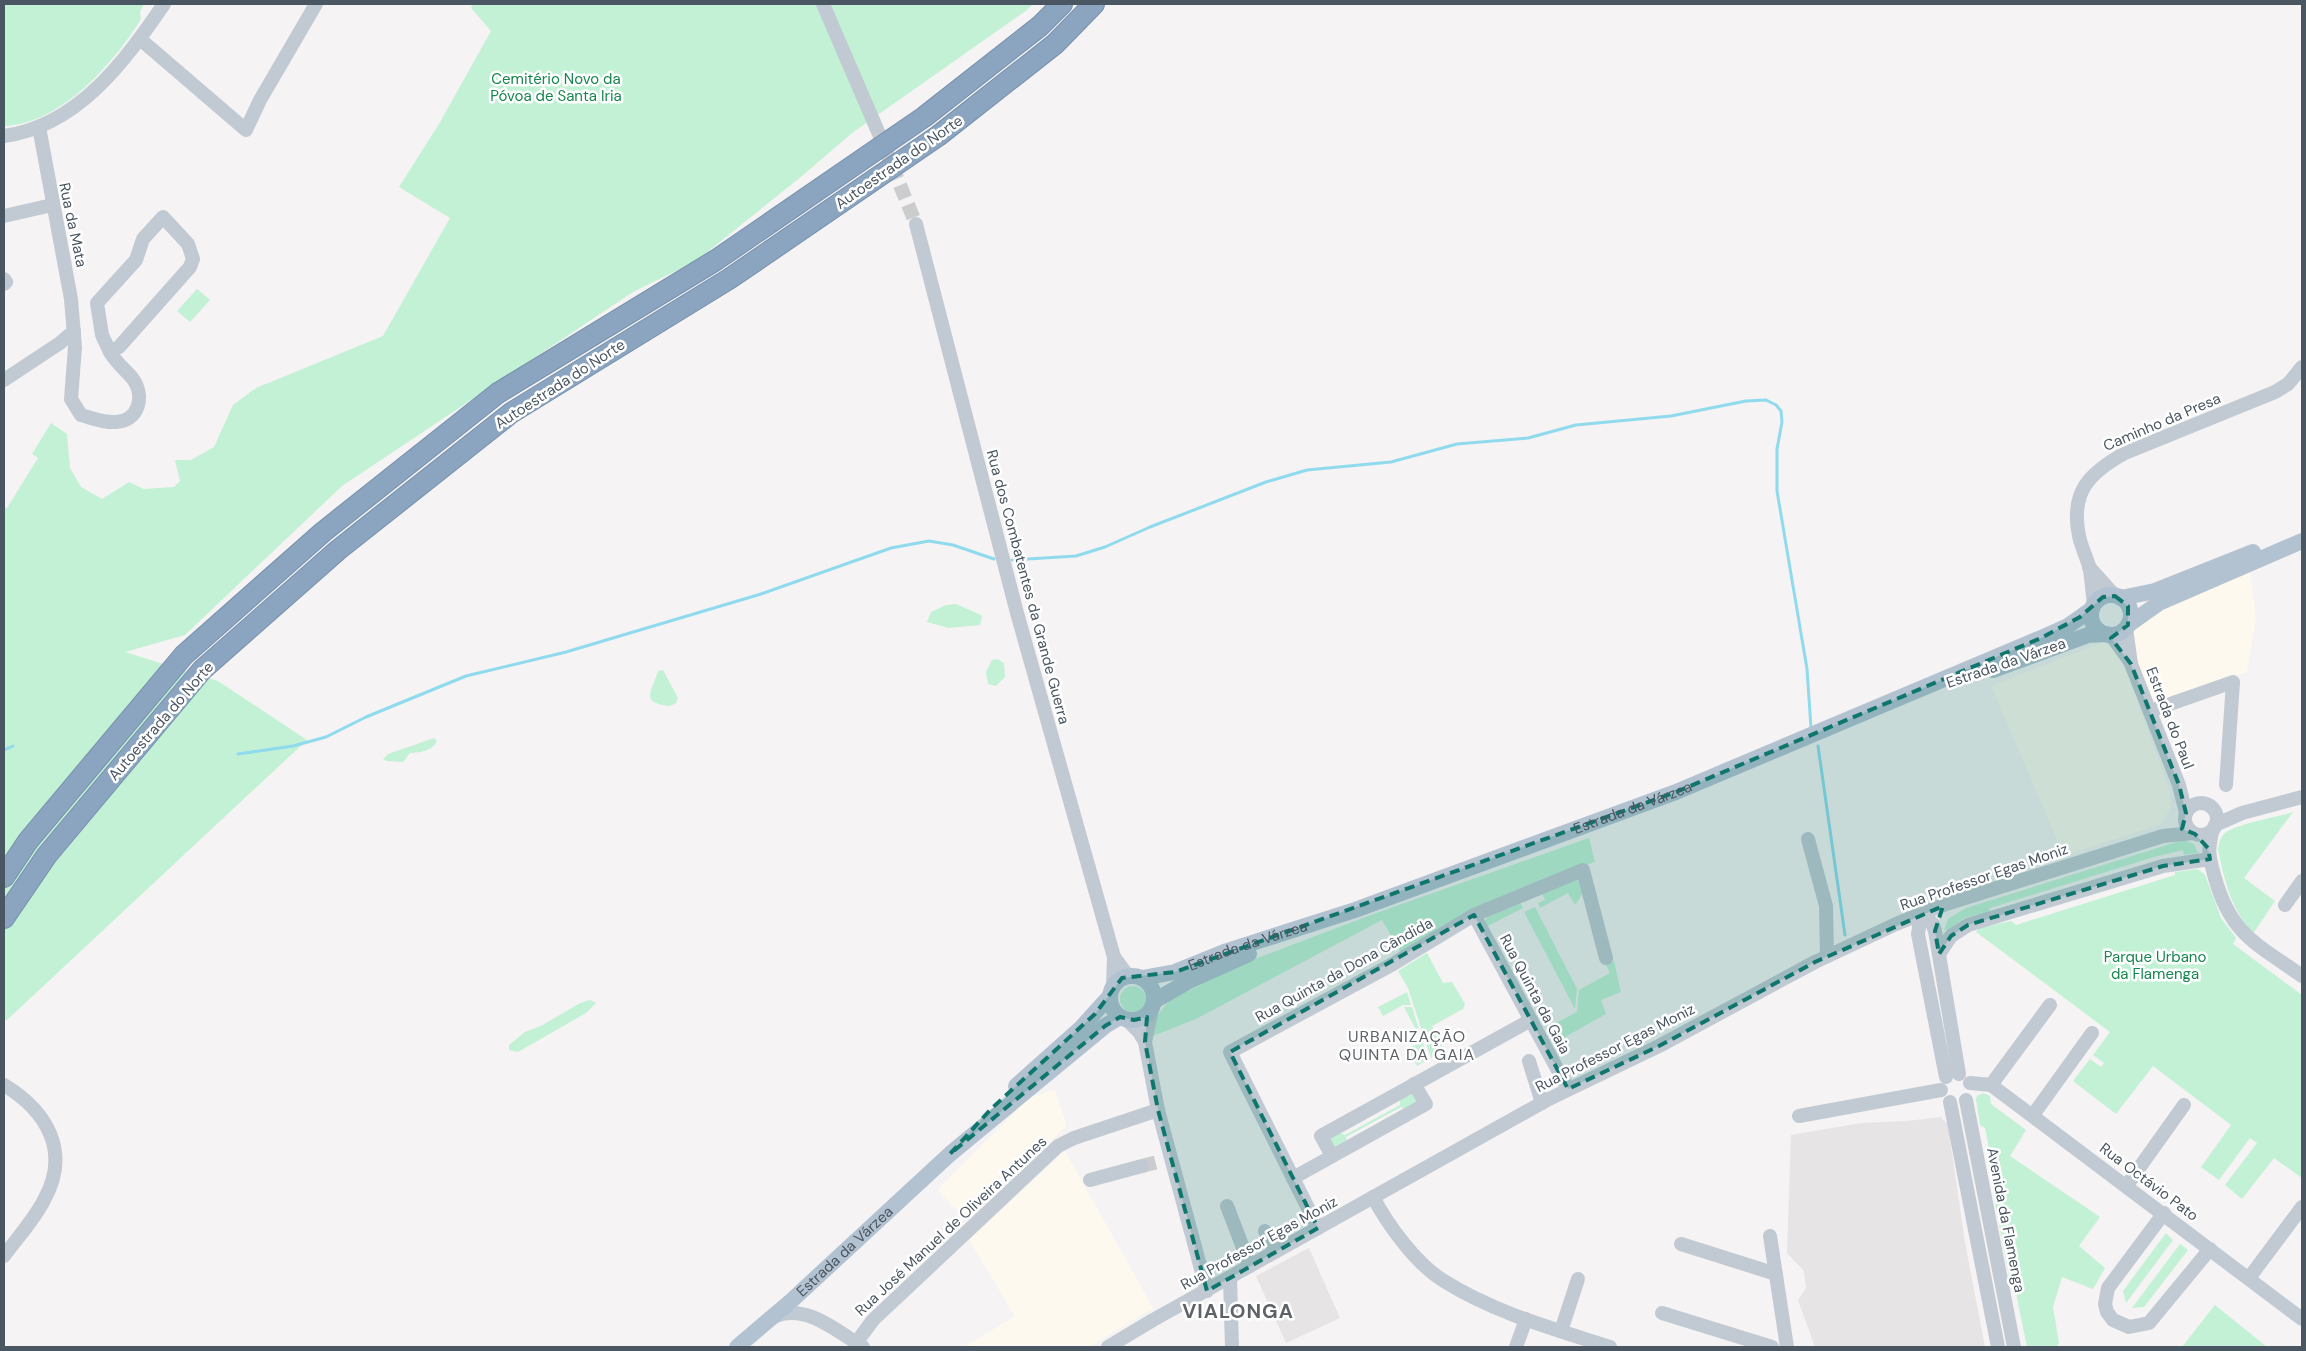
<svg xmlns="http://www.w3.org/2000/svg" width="2306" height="1351" viewBox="0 0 2306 1351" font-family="'DM Sans',sans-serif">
<rect width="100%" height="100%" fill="#f5f3f3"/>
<g fill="#fdf9ef">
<polygon points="2250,569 2256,618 2247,672 2139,706 2170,791 2171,807 2161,824 2069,854 2059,844 1991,686 2104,642 2111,646 2138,620"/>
<polygon points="1055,1090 1067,1126 966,1219 937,1190 1030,1097"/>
<polygon points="1065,1151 1153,1308 1089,1347 964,1347 1015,1316 969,1240"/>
</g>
<g fill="#e6e4e5">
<polygon points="1941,1117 1948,1125 1965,1243 1985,1347 1815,1347 1798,1300 1806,1288 1804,1271 1787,1253 1791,1135 1861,1123 1907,1121"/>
<polygon points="1309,1248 1340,1318 1286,1343 1256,1276"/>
</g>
<g fill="#c3f1d5">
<path d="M4,4H144L140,12L141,19C113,64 61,124 4,126Z"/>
<polygon points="473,4 1033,4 1027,10 852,133 802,176 696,261 633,292 342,486 185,635 125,652 218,681 307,740 7,1020 4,1020 4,508 7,508 38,458 32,454 51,423 67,434 70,468 81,487 102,499 129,482 144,489 174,487 180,481 175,460 191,460 214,447 233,405 256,388 383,336 450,218 399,187 439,124 491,31 471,8"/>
<polygon points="197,289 210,300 190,322 177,311"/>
<polygon points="956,604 981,615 982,617 980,625 949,628 927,622 931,612 946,605"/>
<polygon points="997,659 1004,663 1005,677 996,686 988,684 986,672 992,660"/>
<path d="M663,670L678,698L676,703L670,706C638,703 653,690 658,671Z"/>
<path d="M434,738L437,741C431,752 421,752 410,753L403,762L387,761L383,759L388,754Z"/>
<path d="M2293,812L2244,878L2275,901L2253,934C2230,905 2226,886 2218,850C2219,843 2220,837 2225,833C2236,824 2277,817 2293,812Z"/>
<polygon points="1589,838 1595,862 1547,880 1402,955 1382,920 1196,1019 1150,1037 1155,1018 1169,1001 1239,965 1379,912"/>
<polygon points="2183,840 2194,844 2198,853 2184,855 2183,850 2154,857 1990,908 1989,912 1964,918 1948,930 1944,930 1948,919 1966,908"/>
<polygon points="2198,869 2205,875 2221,918 2236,938 2233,944 2302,995 2302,1178 2274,1158 2242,1199 2225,1185 2257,1143 2250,1138 2219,1180 2201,1167 2231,1125 2153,1066 2116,1114 2073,1081 2090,1059 2101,1067 2104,1063 2093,1055 2110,1032 1976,932 1979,928 2011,921 2016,925 2175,875 2175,872"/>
<polygon points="1574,880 1580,881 1585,890 1575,905 1568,893 1540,908 1538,903 1545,900 1542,893"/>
<polygon points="1520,902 1523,908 1486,927 1485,921 1488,916"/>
<polygon points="1535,907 1577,989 1575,1009 1524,912"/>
<polygon points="1427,953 1443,983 1452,982 1465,1004 1463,1009 1432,1026 1444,1050 1431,1058 1408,988 1398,971"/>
<polygon points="1604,961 1614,961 1621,992 1601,1000 1606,1014 1558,1041 1555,1035 1557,1033 1555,1028 1552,1029 1550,1026 1577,1012 1579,990 1610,973"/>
<circle cx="1133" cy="999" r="13"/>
<polygon points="1407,992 1411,1005 1403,1005 1383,1016 1378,1007"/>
<polygon points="590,1000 596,1003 586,1013 518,1052 509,1050 509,1045 525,1032 541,1026 580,1003"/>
<polygon points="1404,1007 1412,1007 1428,1059 1417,1066 1407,1050 1422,1041"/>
<polygon points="1412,1093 1416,1097 1417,1104 1409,1111 1401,1107 1346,1137 1347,1146 1335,1150 1330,1141 1331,1136 1338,1132 1345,1135 1400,1105 1400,1096"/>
<polygon points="1983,1093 1990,1096 1991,1104 2026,1130 2010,1156 2100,1217 2079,1246 2105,1268 2093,1289 2062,1277 2053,1307 2059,1343 2056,1347 2027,1347 2016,1293 2012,1292 1993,1193 1997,1190 1985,1128 1980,1125 1976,1099 1977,1096"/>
<polygon points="2166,1233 2173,1240 2126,1303 2123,1291"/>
<polygon points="2180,1244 2188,1250 2144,1307 2132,1308"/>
<polygon points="2215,1305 2267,1347 2182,1347"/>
</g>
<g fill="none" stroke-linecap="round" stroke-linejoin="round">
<g stroke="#90daee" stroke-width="3">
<polyline points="1012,560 1076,556 1105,547 1150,527 1266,482 1307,470 1391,462 1457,444 1528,438 1576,425 1671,416 1746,401 1766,400 1776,405 1781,411 1782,422 1777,449 1777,491 1807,669 1811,728"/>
<polyline points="1818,746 1845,935"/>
<polyline points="4,750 13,746"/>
<polyline points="238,754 293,746 326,737 366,717 466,676 566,652 761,594 891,548 929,541 953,545 994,559"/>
</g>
<g stroke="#caccce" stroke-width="14" stroke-dasharray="14 7" stroke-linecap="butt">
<polyline points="876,127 916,224"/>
<polyline points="1142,1166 1161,1161"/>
</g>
<g stroke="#7690ad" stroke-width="22">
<g id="highway">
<polyline points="4,877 28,841 184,655 323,532 498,393 716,260 924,117 1040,26 1062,4"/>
<polyline points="4,918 47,855 202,670 338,550 511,413 729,279 938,136 1055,44 1094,4"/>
</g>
</g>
<g stroke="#c1cad2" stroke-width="14">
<polyline points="823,4 876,127"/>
<polyline points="140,39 246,130 260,100 316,4"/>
<path d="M39,127L71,299L75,347L71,399L81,415C92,418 104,423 116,422C139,421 145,396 133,379C125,369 117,364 110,352"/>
<path d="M4,136C78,126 125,61 164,4"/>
<polyline points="4,216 52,205"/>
<polygon points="163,217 188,244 193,259 190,267 119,347 110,352 102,335 97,303 136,260 143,239"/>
<polyline points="916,224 1017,613 1114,957 1113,986"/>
<polyline points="4,279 6,282 4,284"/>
<polyline points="4,380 60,343 74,331"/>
<polyline points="2089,567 2115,596"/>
<path d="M2094,604C2092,592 2092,578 2089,566C2086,556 2081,546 2079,536C2070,492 2089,473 2125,453L2275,392L2288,384L2302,367"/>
<polyline points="2126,628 2131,664 2179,785 2186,813"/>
<polyline points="2110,634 2131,663"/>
<polyline points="2150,711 2233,682 2226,785"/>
<circle cx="2201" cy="819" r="16"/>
<polyline points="2215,825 2242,813 2302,797"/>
<path d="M2213,829C2207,851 2209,857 2215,878C2231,935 2257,944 2302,976"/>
<polyline points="1808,839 1826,906 1827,956"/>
<polyline points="2285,905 2302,881"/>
<polyline points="1921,914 1932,923 1935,931 1959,1074"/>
<polyline points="1921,914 1918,934 1946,1077"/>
<polyline points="1474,915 1568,1089"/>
<polyline points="1939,954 1951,936 1968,925 2163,866 2210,859"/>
<polyline points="1114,957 1128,976"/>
<polyline points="1152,1009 1145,1042 1158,1110 1207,1291"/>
<polyline points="1127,1020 1139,1032 1145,1042"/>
<polyline points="1529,1061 1542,1103"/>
<polyline points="1970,1083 1991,1085 2302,1319"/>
<path d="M4,1085C47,1111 71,1152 44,1200C34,1220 17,1238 4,1256"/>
<polyline points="1991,1085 2050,1005"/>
<polyline points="1966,1100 2014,1347"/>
<polyline points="1950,1102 1998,1347"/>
<polyline points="2033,1115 2092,1033"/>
<polyline points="1799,1116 1941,1090"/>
<polyline points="1332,1156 1321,1136 1531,1020"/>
<polyline points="1293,1178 1426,1104 1414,1084"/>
<polyline points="1090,1180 1142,1166"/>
<polyline points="2127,1185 2184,1105"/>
<path d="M1373,1197C1388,1225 1416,1264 1444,1281C1495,1313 1554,1329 1610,1347"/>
<polyline points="1227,1206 1250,1266"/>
<polyline points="2164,1213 2108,1288 2105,1304 2107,1312 2113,1320 2129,1327 2149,1323 2210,1249"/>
<polyline points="1318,1228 1230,1052 1393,964 1474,915 1583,870 1606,958"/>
<polyline points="1265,1231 1275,1252"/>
<polyline points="1770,1236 1787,1347"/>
<polyline points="1681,1244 1776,1274"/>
<polyline points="1230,1278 1232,1347"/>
<polyline points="2249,1278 2302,1207"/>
<polyline points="1662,1313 1772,1347"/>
<path d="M774,1317C805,1302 838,1332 863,1347"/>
<polyline points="1561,1331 1578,1279"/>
<polyline points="856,1343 873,1320 1058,1146 1074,1138 1158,1110"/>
<polyline points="1108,1347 1153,1320 1549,1099 1659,1046 1815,962 1896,924 1946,904 2163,836 2193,833"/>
<polyline points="1516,1347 1526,1319"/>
</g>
<g stroke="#b3c2d1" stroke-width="16">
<circle cx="2111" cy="615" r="20"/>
<polyline points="2121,598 2155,591 2253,552"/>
<polyline points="2128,625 2159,603 2302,541"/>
<polyline points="1993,670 2088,635 2106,634"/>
<circle cx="1132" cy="998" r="22"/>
<path id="s1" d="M1142,978L1175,972L1227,951L1355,910L1676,792L2041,638L2068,626L2092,609"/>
<polyline points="1154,1001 1189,981 1249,954"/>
<polyline points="1016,1086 1080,1029 1109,997"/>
<path id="s2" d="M737,1347L790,1302L950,1154L1105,1026L1120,1017"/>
</g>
<use href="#highway" stroke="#8ba5c1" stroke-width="20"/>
</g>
<path fill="#0f766e" fill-opacity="0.2" stroke="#0f766e" stroke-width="4" stroke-dasharray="10 6" stroke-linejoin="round" d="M2115,596L2128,606V625L2111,638L2131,664L2179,785L2186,813L2182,829L2195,834L2208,848L2210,859L2163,866L1968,925L1951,936L1939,954L1935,931L1943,906L1815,962L1659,1046L1568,1089L1474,915L1230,1052L1318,1228L1207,1291L1158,1110L1145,1042L1147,1017L1134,1020L1120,1017L1105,1026L950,1154L991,1109L1095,1014L1122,978L1175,972L1676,792L2041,638L2080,617L2103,597Z"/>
<g text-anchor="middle" stroke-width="5" stroke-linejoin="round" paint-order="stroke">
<g font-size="15" fill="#17864f" stroke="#fff">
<text x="556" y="84">Cemitério Novo da<tspan x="556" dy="17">Póvoa de Santa Iria</tspan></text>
<text x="2155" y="962">Parque Urbano<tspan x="2155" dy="17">da Flamenga</tspan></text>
</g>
<g font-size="15" fill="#4a5661" stroke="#fff">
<text transform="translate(899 162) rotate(-35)" y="5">Autoestrada do Norte</text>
<text transform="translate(73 225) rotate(78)" y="5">Rua da Mata</text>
<text transform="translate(560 384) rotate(-33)" y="5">Autoestrada do Norte</text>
<text transform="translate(2162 422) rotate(-23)" y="5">Caminho da Presa</text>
<text transform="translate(1028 587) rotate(75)" y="5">Rua dos Combatentes da Grande Guerra</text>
<text transform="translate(2006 663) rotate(-19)" y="5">Estrada da Várzea</text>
<text transform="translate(2170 718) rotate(69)" y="5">Estrada do Paul</text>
<text transform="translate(161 721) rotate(-49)" y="5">Autoestrada do Norte</text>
<text dy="5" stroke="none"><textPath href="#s1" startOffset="520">Estrada da Várzea</textPath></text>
<text transform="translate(1984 877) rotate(-19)" y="5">Rua Professor Egas Moniz</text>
<text dy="5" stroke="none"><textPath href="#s1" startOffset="111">Estrada da Várzea</textPath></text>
<text transform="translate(1344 970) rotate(-29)" y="5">Rua Quinta da Dona Cândida</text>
<text transform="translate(1535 994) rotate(62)" y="5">Rua Quinta da Gaia</text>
<text transform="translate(1615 1048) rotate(-27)" y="5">Rua Professor Egas Moniz</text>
<text transform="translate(2149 1182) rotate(37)" y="5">Rua Octávio Pato</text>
<text transform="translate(2006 1220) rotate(79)" y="5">Avenida da Flamenga</text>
<text transform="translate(951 1226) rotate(-43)" y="5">Rua José Manuel de Oliveira Antunes</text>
<text transform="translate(1259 1243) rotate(-29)" y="5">Rua Professor Egas Moniz</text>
<text dy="5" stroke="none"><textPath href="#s2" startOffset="144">Estrada da Várzea</textPath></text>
</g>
<g font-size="16" letter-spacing="1" fill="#5f6368" stroke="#fff">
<text x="1407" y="1042">URBANIZAÇÃO<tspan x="1407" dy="18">QUINTA DA GAIA</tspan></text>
</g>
<g font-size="20" font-weight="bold" letter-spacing="1" fill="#5f6368" stroke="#fff">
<text x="1238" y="1318">VIALONGA</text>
</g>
</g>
<rect width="2306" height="1351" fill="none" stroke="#4a5661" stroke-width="10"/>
</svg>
